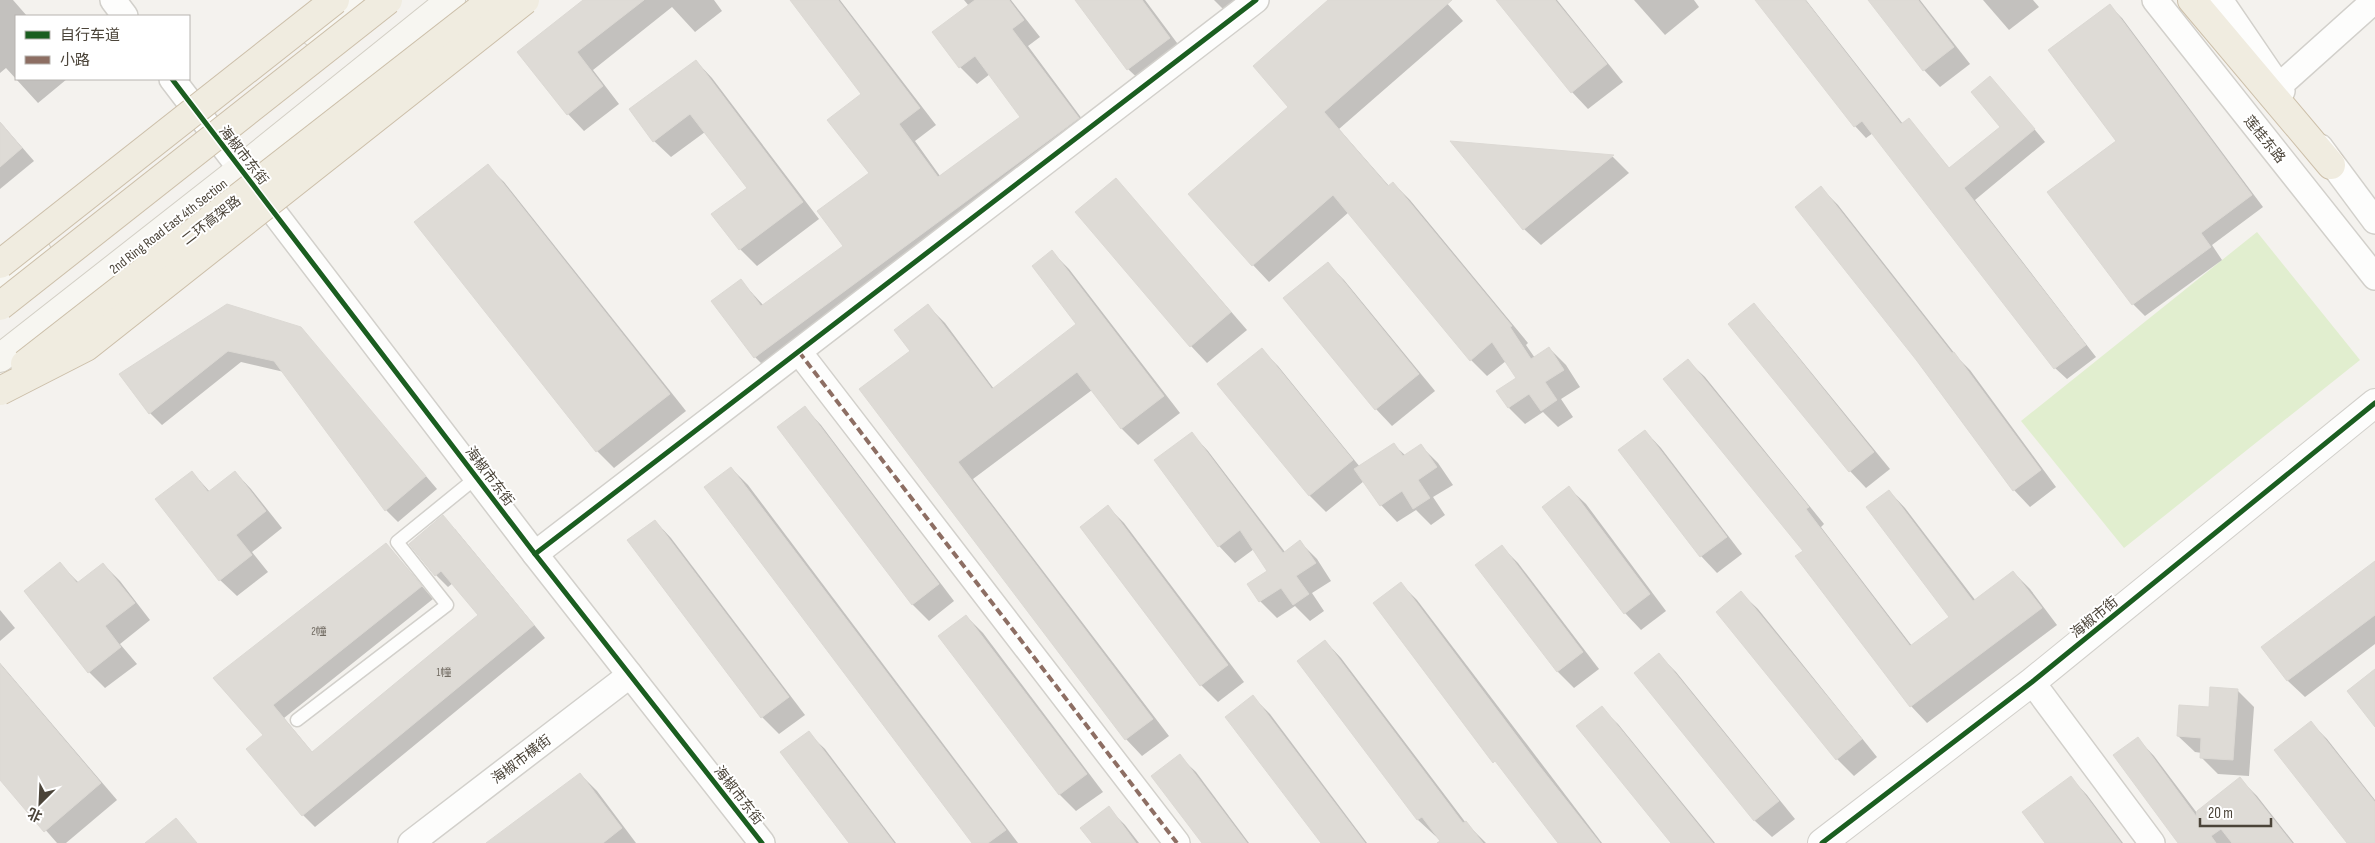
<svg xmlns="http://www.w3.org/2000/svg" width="2375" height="843" viewBox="0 0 2375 843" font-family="'Sofia Sans Condensed','Noto Sans SC',sans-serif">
<rect width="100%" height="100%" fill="#f4f2ee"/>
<polygon fill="#e1eecf" points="2257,232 2360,360 2124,548 2021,421"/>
<g fill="#0003">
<polygon points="0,0 13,0 27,16 16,16 16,79 67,79 38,103 6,68 0,73"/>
<polygon points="585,0 714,0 722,11 695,32 672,7 593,70 619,104 584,131 568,114 519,52"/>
<polygon points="791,0 840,0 936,125 915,141 940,176 1021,117 990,74 977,84 960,67 934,32 969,6 964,0 1011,0 1040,37 1028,46 1094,135 772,374 755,357 741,281 764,306 845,246 870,174 863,94"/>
<polygon points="1077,0 1145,0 1186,55 1145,85 1128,69"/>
<polygon points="1214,0 1255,0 1231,17"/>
<polygon points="1330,0 1444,0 1463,21 1339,129 1389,186 1393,183 1410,200 1528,343 1526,345 1535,358 1549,348 1566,365 1580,387 1561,399 1573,417 1558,427 1543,412 1525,424 1509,408 1517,378 1506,361 1487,376 1471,360 1349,212 1269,282 1253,265 1290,107"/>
<polygon points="1498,0 1557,0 1623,82 1588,109 1572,92"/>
<polygon points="1634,0 1694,0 1699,7 1665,35"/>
<polygon points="1757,0 1806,0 1903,124 1909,119 1950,169 2001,127 2002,90 2045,142 1975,200 2096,357 2067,379 2055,368 1873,133 1866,138 1855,126"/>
<polygon points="1869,0 1920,0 1970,64 1940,87 1924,70"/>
<polygon points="1983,0 2033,0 2039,7 2009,30"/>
<polygon points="2110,6 2122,18 2263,207 2212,245 2222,260 2145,316 2133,304 2049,192 2117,142"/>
<polygon points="696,61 712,78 819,219 757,266 740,249 748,188 705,132 671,157 654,141"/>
<polygon points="0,122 34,161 0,189"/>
<polygon points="1453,142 1613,157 1629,173 1541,245 1524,229"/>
<polygon points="487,166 504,182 686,411 614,468 597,451"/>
<polygon points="1116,179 1247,330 1207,363 1191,346"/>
<polygon points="1821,188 1838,205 1959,359 1970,370 2056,487 2030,507 2014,490"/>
<polygon points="1052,252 1069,269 1180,413 1138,445 1121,428 1092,390 973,479 1169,736 1142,756 1126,739 860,389 911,351 928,306 945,323 994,389 1078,324"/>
<polygon points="1328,264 1344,280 1435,391 1392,426 1376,409"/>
<polygon points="1754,305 1770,322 1890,469 1866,488 1850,471"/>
<polygon points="300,328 437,489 398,522 386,510 284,372 241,362 162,425 150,413 121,374"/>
<polygon points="1262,350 1278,366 1360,467 1393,444 1406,456 1421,446 1438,463 1453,485 1433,497 1445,515 1431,525 1416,510 1397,522 1381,505 1364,481 1326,512 1309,495"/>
<polygon points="1688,361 1705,377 1824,524 1821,527 1912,646 1951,617 1889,491 1905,508 1976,601 2013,572 2030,589 2057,625 1927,723 1911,706 1797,557 1804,551"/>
<polygon points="805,408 821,425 954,601 929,621 912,604"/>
<polygon points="1645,431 1661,448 1742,554 1717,573 1701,556"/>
<polygon points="1192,434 1208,451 1285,552 1300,542 1317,559 1331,581 1312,593 1324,611 1310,621 1295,606 1277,618 1260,601 1269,572 1254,549 1235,563 1219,546"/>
<polygon points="731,468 748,485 1018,843 973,843"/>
<polygon points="192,472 210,492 235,472 251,489 282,528 252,552 268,572 237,596 220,580"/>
<polygon points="1569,488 1586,504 1666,611 1641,630 1625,613"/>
<polygon points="1108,507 1124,523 1244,682 1218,702 1201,685"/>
<polygon points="655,521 671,538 805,715 779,734 762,717 629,541"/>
<polygon points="455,529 545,638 315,827 303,815 264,735 214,679 386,544 433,599 284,718 313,753 480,615 453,583 448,587 436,575"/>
<polygon points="1501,546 1518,563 1599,669 1574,688 1558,672"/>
<polygon points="2375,563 2375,644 2305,697 2288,681 2263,647"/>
<polygon points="60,564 79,583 103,564 120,581 150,620 120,644 137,664 105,688 89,672"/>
<polygon points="1401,584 1417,600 1602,843 1559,843"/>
<polygon points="1741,593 1758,609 1877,757 1854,776 1837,759 1718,612"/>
<polygon points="0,610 15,628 0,641"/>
<polygon points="966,616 983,633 1103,792 1076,811 1060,795 940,637"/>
<polygon points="1325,641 1341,658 1466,823 1486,843 1443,843 1418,820 1298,661"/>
<polygon points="1659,655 1676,672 1795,819 1772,837 1755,821 1636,674"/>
<polygon points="0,663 117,800 66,843 57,843 0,778"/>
<polygon points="2237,690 2254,707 2249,776 2218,774 2201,757 2202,753 2195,752 2178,736 2210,708"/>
<polygon points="1253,697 1270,714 1367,843 1322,843"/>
<polygon points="1601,708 1618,724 1715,843 1673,843"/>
<polygon points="2311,723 2327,739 2375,800 2375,843 2348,843"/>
<polygon points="808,733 825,749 896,843 851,843"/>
<polygon points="2138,739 2154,756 2197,813 2240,779 2257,796 2294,843 2180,843"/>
<polygon points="1179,756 1196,772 1249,843 1204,843"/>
<polygon points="580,774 597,791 636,843 488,843"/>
<polygon points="2071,778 2087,795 2123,843 2047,843"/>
<polygon points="1108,808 1125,825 1139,843 1093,843"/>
</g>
<g fill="#dedbd6" stroke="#dcd9d4">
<polygon points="583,0 644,0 577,52 603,86 567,115 517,52"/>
<polygon points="790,0 838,0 920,108 899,124 938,177 1020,117 975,56 959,68 932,32 975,0 1009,0 1024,20 1012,29 1079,118 754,358 711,301 741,279 761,306 843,246 817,211 869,173 827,120 861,94"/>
<polygon points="1075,0 1142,0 1170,38 1127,70"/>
<polygon points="1328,0 1452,0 1324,112 1388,186 1393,182 1512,326 1510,327 1531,359 1549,347 1564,370 1545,382 1557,400 1541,411 1529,394 1508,408 1496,391 1516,378 1492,342 1470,361 1333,195 1252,266 1188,194 1288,107 1253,66"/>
<polygon points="1496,0 1555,0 1607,64 1571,93"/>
<polygon points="1755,0 1805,0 1901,124 1909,118 1949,168 2000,127 1971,92 1990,76 2035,129 1964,188 2086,345 2054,369 1862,121 1854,127"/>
<polygon points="1868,0 1918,0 1954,47 1923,71"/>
<polygon points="2110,4 2252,195 2201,233 2211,247 2132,305 2047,192 2116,141 2048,50"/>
<polygon points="696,60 803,202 739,250 711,214 747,188 690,114 653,142 629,109"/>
<polygon points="0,122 22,148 0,167"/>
<polygon points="1450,141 1614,155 1523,230"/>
<polygon points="488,164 670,394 596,452 414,222"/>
<polygon points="1116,178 1231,312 1190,347 1075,212"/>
<polygon points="1821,186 1952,353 1954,352 2041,470 2013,491 1917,361 1795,207"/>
<polygon points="1052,250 1164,396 1121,429 1077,372 958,462 1153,719 1125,740 859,389 910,351 894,330 928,304 992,389 1076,324 1032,266"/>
<polygon points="1328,262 1419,374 1375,410 1283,298"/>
<polygon points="1754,303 1874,452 1849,472 1728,324"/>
<polygon points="227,304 301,327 426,476 385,511 274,361 228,351 149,414 119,374"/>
<polygon points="1262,348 1353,460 1309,496 1217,384"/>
<polygon points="1688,359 1809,507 1806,509 1910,646 1949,617 1866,507 1889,490 1973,601 2013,571 2042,608 1910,707 1795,556 1803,551 1663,379"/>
<polygon points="805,406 939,584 912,605 777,427"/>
<polygon points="1645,430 1727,537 1700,557 1618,450"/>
<polygon points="1192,432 1283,553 1300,540 1316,563 1296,576 1309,594 1293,605 1281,588 1259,602 1247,584 1267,571 1240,530 1218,547 1154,460"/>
<polygon points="1394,443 1403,456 1421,444 1437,467 1418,480 1430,498 1413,509 1402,491 1380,506 1354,469"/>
<polygon points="731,467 1006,830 988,843 972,843 704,487"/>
<polygon points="192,471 208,492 235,471 266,511 236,535 252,555 219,581 155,499"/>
<polygon points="1569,486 1650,594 1624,614 1542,507"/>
<polygon points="1108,505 1228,665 1200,686 1080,527"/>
<polygon points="443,515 534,625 302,816 246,749 263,735 213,678 386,543 422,586 273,705 312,752 478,615 441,571 435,576 409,544"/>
<polygon points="655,520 789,697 761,718 627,540"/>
<polygon points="1502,545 1583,652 1557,672 1475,565"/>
<polygon points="2375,561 2375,615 2287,681 2261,647"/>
<polygon points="60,562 77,583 103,563 135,603 105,626 121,647 88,673 24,591"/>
<polygon points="1401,582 1537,763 1600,843 1558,843 1495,761 1493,763 1373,603"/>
<polygon points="1741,591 1862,739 1836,760 1716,612"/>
<polygon points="966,615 1087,774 1059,795 938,636"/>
<polygon points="1325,640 1463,823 1466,821 1483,843 1437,843 1440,841 1422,817 1417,820 1297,661"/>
<polygon points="1659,653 1779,801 1754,821 1634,673"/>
<polygon points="0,664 101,783 44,832 0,780"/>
<polygon points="2375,669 2375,727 2347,691"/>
<polygon points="2210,687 2238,689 2233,760 2200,758 2201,738 2177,736 2179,705 2209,707"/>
<polygon points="1253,695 1365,843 1321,843 1225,717"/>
<polygon points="1602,706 1713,843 1671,843 1576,726"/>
<polygon points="2311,721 2375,802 2375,843 2347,843 2274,750"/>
<polygon points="809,731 894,843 849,843 780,752"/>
<polygon points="2138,737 2196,816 2197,811 2240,777 2292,843 2232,843 2221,829 2211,836 2216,843 2178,843 2113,755"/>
<polygon points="1180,754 1247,843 1202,843 1151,776"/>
<polygon points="580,773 622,828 603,843 486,843"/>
<polygon points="2071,776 2121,843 2045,843 2022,812"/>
<polygon points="1109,806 1136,843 1092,843 1080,828"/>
<polygon points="176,818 197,843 145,843"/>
</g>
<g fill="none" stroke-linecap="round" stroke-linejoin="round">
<g stroke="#d2d0cb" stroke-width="15">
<polyline id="service" points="297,720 447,605 397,542 477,477"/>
</g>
<g stroke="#d2d0cb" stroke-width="28">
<g id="minor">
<polyline points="113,0 125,16"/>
<polyline points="2155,0 2375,277"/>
<polyline points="2220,0 2282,91"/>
<polyline points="172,79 535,554 762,843"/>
<polyline points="2279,86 2375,0"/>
<polyline points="2320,147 2375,221"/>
<polyline points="799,352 1177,843"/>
<polyline points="535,554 1256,0"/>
<polyline points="2032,682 2152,843"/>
<polyline points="411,843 630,675"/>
</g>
</g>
<g stroke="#d2d0cb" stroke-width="30">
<polyline id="tertiary" points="1822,843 2032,682 2375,403"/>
</g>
<g stroke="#d3cfc5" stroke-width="30">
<g id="secondary">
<polyline points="315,33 357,0"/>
<polyline points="0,281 37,252"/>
<polyline points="0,358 241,169 451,0"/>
</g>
</g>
<g stroke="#ccbfa9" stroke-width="30">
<polyline id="trunk" points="2192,0 2331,165"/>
</g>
<use href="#service" stroke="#fdfdfc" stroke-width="12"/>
<use href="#minor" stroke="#fdfdfc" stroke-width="25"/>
<use href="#tertiary" stroke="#fdfdfc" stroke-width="28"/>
<use href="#secondary" stroke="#f7f6f1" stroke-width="28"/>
<use href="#trunk" stroke="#f0ece0" stroke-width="28"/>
<g stroke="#ccbfa9" stroke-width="30" stroke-linecap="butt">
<g id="trunk-bridge">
<polyline points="0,264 335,0"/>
<polyline points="0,306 388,0"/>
<polyline points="25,364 492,0"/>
<polyline points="0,391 86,347 525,0"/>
</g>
</g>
<use href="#trunk-bridge" stroke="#f0ece0" stroke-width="28"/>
<polyline stroke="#8d6e63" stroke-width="4" stroke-dasharray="8 4" stroke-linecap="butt" points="799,352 1177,843"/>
<g stroke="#fff" stroke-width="8">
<g id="cycleway">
<polyline points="172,79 535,554 762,843"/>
<polyline points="535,554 1256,0"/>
<polyline points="1822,843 2032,682 2375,403"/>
</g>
</g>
<use href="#cycleway" stroke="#1b5e20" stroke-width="5"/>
</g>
<g text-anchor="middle" stroke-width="4" stroke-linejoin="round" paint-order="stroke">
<g font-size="11" fill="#706a61">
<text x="319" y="635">2幢</text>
<text x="444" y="676">1幢</text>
</g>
<g font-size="14" fill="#4b4439" stroke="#fff">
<text transform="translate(2265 139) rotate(51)" y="5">莲桂东路</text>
<text transform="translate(244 155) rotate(52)" y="5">海椒市东街</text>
<text transform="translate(211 220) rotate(-38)" y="5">二环高架路</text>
<text transform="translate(168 226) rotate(-38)" y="5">2nd Ring Road East 4th Section</text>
<text transform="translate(490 476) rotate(53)" y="5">海椒市东街</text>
<text transform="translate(2094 617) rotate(-39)" y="5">海椒市街</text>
<text transform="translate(521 759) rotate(-37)" y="5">海椒市横街</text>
<text transform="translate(739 795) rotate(52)" y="5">海椒市东街</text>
</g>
</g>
<rect x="15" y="15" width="175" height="65" fill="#ffffff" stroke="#b7b4b0"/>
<rect x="25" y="31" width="25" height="8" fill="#1b5e20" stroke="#b7b4b0"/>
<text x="60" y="40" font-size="15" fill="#4b4439">自行车道</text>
<rect x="25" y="56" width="25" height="8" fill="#8d6e63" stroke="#b7b4b0"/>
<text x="60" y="65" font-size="15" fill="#4b4439">小路</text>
<g transform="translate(40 803) rotate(204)" stroke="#ffffff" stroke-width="4" paint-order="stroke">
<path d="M0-4L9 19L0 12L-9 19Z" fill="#4b4439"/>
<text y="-8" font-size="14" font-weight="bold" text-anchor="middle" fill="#4b4439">北</text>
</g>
<path d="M2200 818v8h71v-8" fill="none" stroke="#4b4439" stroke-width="2.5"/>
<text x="2208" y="818" font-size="15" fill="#4b4439" stroke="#ffffff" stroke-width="4" paint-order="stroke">20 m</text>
</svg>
